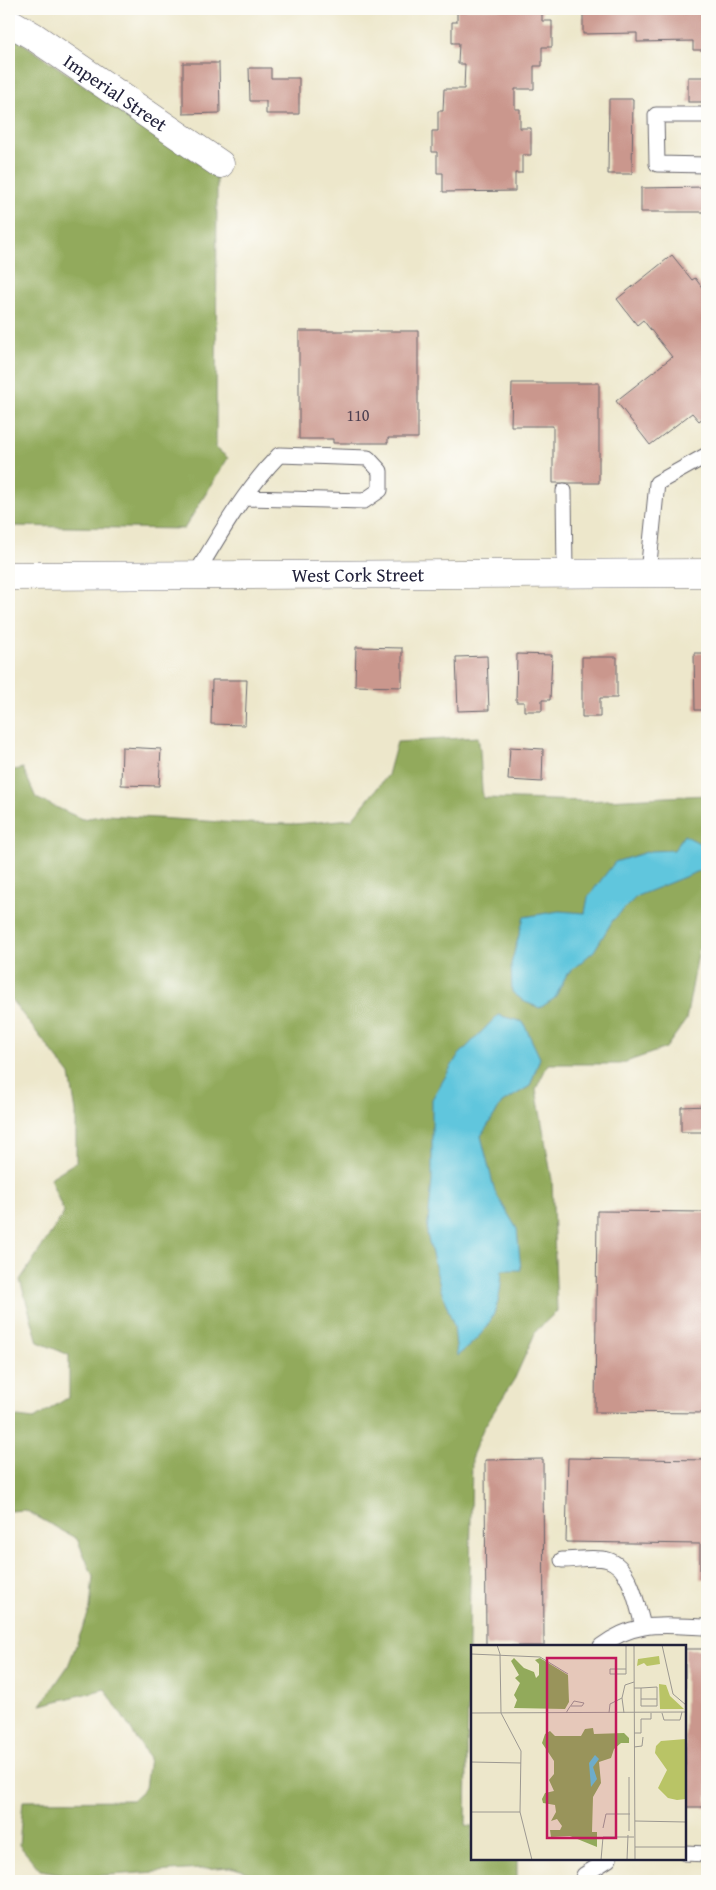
<svg xmlns="http://www.w3.org/2000/svg" width="716" height="1890" viewBox="0 0 716 1890" font-family="'Gentium Book Plus',serif">
<rect width="100%" height="100%" fill="#fdfcf7"/>
<filter id="ink" filterUnits="userSpaceOnUse"><feTurbulence type="fractalNoise" baseFrequency=".02" numOctaves="2"/><feDisplacementMap in="SourceGraphic" scale="10" xChannelSelector="R" yChannelSelector="G"/><feConvolveMatrix kernelMatrix="1 2 1 2 8 2 1 2 1" color-interpolation-filters="sRGB"/></filter>
<filter id="wash" filterUnits="userSpaceOnUse"><feTurbulence type="fractalNoise" baseFrequency=".0096" numOctaves="4" result="noise"/><feDisplacementMap in="SourceGraphic" scale="20" xChannelSelector="R" yChannelSelector="G"/><feGaussianBlur stdDeviation="1.12" result="paint"/><feColorMatrix in="noise" values="0 0 0 0 0 0 0 0 0 0 0 0 0 0 0 0 0 1.4 0 .05"/><feComposite in="paint" operator="in"/></filter>
<g filter="url(#wash)">
<rect width="100%" height="100%" fill="#ede7cb"/>
<g fill="#92aa5b" stroke="#5a664b">
<polygon points="9,34 217,176 216,448 228,458 184,529 9,526"/>
<path d="M478,737C482,757 480,777 483,798L586,801L707,795V942L699,949L686,1020L666,1048L620,1064H548L536,1089L552,1180L557,1311L536,1331L515,1378L483,1429L472,1456L466,1825L472,1826V1859H517V1881H275L231,1867L80,1877L40,1870L19,1845L23,1801L132,1800L145,1788L149,1758L105,1689L41,1705L68,1666L90,1609L93,1576L77,1539L25,1510L9,1511V1416L34,1419L69,1397V1355L38,1342L20,1280L64,1213L50,1178L76,1162V1112L70,1075L9,997V771L23,768L36,798L82,819L107,815L239,823L295,824L352,819L388,775L397,742Z"/>
</g>
<g fill="#60c6dd" stroke="#41748c">
<polygon points="684,835 707,847 707,868 637,896 613,920 594,951 567,974 555,998 540,1008 525,1002 512,992 511,964 524,917 559,911 585,913 588,897 615,862 650,851 674,850"/>
<path d="M498,1015L523,1022L540,1058L530,1086L502,1103L481,1136L495,1192L517,1229L521,1270H502C500,1313 490,1330 457,1356L454,1326L441,1290L427,1234L432,1181V1099L457,1057Z"/>
</g>
<g id="blocks">
<g fill="#ca978d">
<polygon points="457,9 542,9 542,21 552,21 552,47 542,47 542,66 534,66 534,89 515,89 515,109 520,109 520,128 531,128 531,155 522,155 522,173 515,173 515,191 443,192 443,173 437,173 437,152 432,152 432,131 438,131 438,111 443,111 444,89 464,89 465,64 458,64 459,43 452,43 452,22 457,22"/>
<polygon points="583,9 707,9 707,50 693,50 693,41 637,42 637,33 583,34"/>
<polygon points="183,63 219,63 220,113 183,114"/>
<polygon points="249,68 271,68 271,78 299,78 299,114 266,114 266,101 250,101"/>
<rect x="688" y="77" width="19" height="25"/>
<polygon points="609,99 633,99 632,174 608,174"/>
<polygon points="707,187 707,212 641,212 641,188"/>
<polygon points="672,255 692,280 695,278 704,290 707,288 707,415 699,421 692,413 650,445 616,401 672,357 643,320 637,325 617,299"/>
<polygon points="299,331 418,331 418,438 388,438 388,443 333,443 333,439 299,439"/>
<polygon points="512,383 599,383 599,483 553,483 553,426 511,426"/>
<polygon points="356,647 402,648 402,687 355,686"/>
<polygon points="694,653 707,653 707,710 695,710"/>
<polygon points="517,654 552,655 550,700 542,700 542,711 524,711 524,702 516,702"/>
<polygon points="487,656 489,710 458,711 456,657"/>
<polygon points="582,657 617,657 617,698 600,698 600,717 582,717"/>
<polygon points="212,680 247,680 245,725 211,724"/>
<polygon points="122,747 161,749 159,786 121,785"/>
<polygon points="510,747 543,749 542,782 508,780"/>
<polygon points="707,1106 707,1132 681,1132 681,1107"/>
<polygon points="597,1211 707,1212 707,1413 595,1412"/>
<polygon points="568,1458 707,1460 707,1579 700,1579 700,1544 566,1542"/>
<polygon points="543,1459 544,1646 486,1646 485,1460"/>
<rect x="685" y="1649" width="22" height="158"/>
</g>
</g>
</g>
<g filter="url(#ink)">
<use href="#blocks" fill-opacity="0" stroke="#69676d" stroke-width="1"/>
<g fill="none" stroke-linecap="round" stroke-linejoin="round">
<g stroke="#69676d" stroke-width="17">
<g id="service">
<polyline points="707,115 656,115 657,164 707,165"/>
<polyline points="564,491 565,573"/>
<polyline points="648,573 657,483 707,455"/>
<path d="M196,574C221,532 245,490 279,455L368,458L380,471V490L364,501L244,498"/>
<path d="M562,1560C576,1560 595,1556 608,1560C631,1567 637,1605 643,1626"/>
<path d="M601,1646C637,1619 665,1626 707,1627"/>
<polyline points="685,1853 707,1854"/>
<polyline points="582,1881 584,1875 609,1859"/>
</g>
</g>
<g stroke="#69676d" stroke-width="29">
<g id="minor">
<path id="s1" d="M9,22L33,36L220,164"/>
</g>
</g>
<g stroke="#69676d" stroke-width="29">
<g id="tertiary">
<path id="s2" d="M9,576L707,573"/>
</g>
</g>
<use href="#service" stroke="#fff" stroke-width="15"/>
<use href="#minor" stroke="#fff" stroke-width="28"/>
<use href="#tertiary" stroke="#fff" stroke-width="28"/>
</g>
</g>
<g text-anchor="middle" stroke-width="4" stroke-linejoin="round" paint-order="stroke">
<g font-size="16" fill="#4c3f50">
<text x="358" y="421">110</text>
</g>
<g font-size="19" fill="#22223b" stroke="#fdfcf7">
<text dy="7" stroke="none"><textPath href="#s1" startOffset="128">Imperial Street</textPath></text>
<text dy="7" stroke="none"><textPath href="#s2" startOffset="349">West Cork Street</textPath></text>
</g>
</g>
<g transform="translate(471 1645)">
<rect width="215" height="215" fill="#ede7cb"/>
<path d="M188,11L189,19L176,21L173,18L166,21L167,14ZM188,39L195,40L199,51L213,64H189ZM215,94V154L206,155L197,153L187,143L196,125L184,108L185,101L190,96Z" fill="#b9c466"/>
<path d="M43,13L53,23L63,27L65,33L68,30V19L64,15L69,13L97,30L98,57L94,64L43,63L46,55L43,50L49,38L44,33L48,30L40,16ZM122,83L123,89L153,88L158,93V98H150L143,104L140,113L128,117L130,138L122,152L121,187H126V202L99,191L80,192L79,185H89L91,181L86,174L80,176L85,167L84,160L72,158L71,154L74,148L83,146L78,135L83,129V116L71,98L74,89L79,86L84,91H110L114,84Z" fill="#92aa5b"/>
<path d="M124,110L128,114L122,122L126,134L120,142L118,118Z" fill="#60c6dd"/>
<path fill="none" stroke="#9c9891" stroke-width="1" d="M26,0L29,9L30,68L50,106L49,167L61,215M163,0L164,215M191,0L202,49L215,60M0,9L69,12L97,29M155,24H139V29H155V0M163,43H170V61H186V42L170,43M151,53L153,68M170,54H186M0,68L215,67M95,68L98,63L101,59L103,56L113,58L111,61H100M138,68L139,59L151,53L154,40L163,37M191,68L193,75H209L211,67M163,88H170V74H180V68M163,102L171,101L172,92M0,117L50,118M0,167H49M164,176L215,177M132,183L135,169H159M158,186V132M164,202H215M130,215L132,192H163M156,215L157,190"/>
<path fill="#c2185b" fill-opacity="0.15" stroke="#c2185b" stroke-width="2.5" d="M76,13H145V193H76Z"/>
<rect width="215" height="215" fill="none" stroke="#22223b" stroke-width="2.5"/>
</g>
<rect width="716" height="1890" fill="none" stroke="#fdfcf7" stroke-width="30"/>
</svg>
